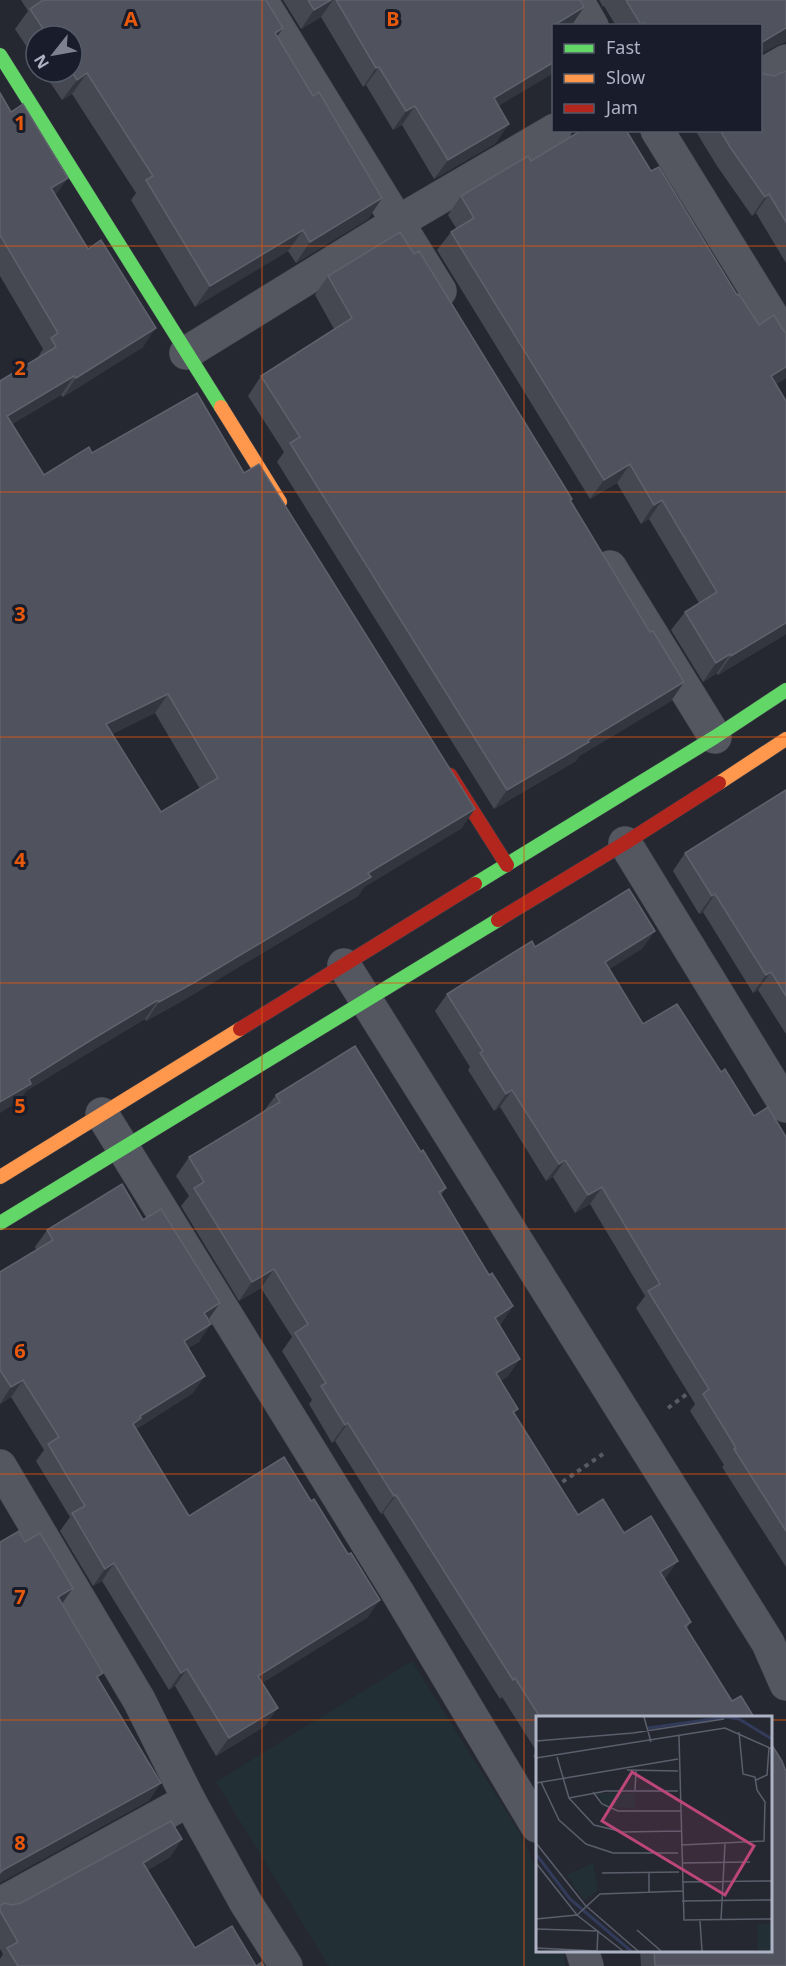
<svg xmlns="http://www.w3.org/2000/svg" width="786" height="1966" viewBox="0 0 786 1966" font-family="'Noto Sans',sans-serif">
<rect width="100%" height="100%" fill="#252831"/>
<polygon fill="#223036" points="412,1661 524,1840 537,1874 537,1950 564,1950 565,1966 329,1966 216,1782"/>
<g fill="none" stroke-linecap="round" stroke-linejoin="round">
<g stroke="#41434b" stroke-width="34">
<g id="street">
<polyline points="261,0 440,291"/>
<polyline points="577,0 592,26"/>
<polyline points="760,76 786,61"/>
<polyline points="657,130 786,339"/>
<polyline points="186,353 398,222 555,130"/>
<polyline points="610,567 715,737"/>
<polyline points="625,843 786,1106"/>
<polyline points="344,965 768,1643 786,1684"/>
<polyline points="102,1114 398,1593 537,1826"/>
<polyline points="0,1466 139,1700 189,1800 246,1903 286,1966"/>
<polyline points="0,1904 189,1800"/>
<polyline points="582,1950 587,1966"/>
</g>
</g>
<g stroke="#41434b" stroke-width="15">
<g id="fast">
<polyline points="0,55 221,407"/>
<polyline points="475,884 715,737 786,690"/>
<polyline points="0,1223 498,920"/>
</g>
</g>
<g stroke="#41434b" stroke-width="15">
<g id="slow">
<polyline points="221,407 280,502"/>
<polyline points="719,783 786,739"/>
<polyline points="0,1177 240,1029"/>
</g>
</g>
<g stroke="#41434b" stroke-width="15">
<g id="jam">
<polyline points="450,775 507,865"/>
<polyline points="498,920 625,843 719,783"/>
<polyline points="240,1029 475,884"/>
</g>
</g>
<g stroke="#585b63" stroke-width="4" stroke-dasharray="4.5 4.5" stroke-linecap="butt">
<polyline points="668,1408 691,1391"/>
<polyline points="555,1487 603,1454"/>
</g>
<use href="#street" stroke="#545660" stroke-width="33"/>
<use href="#fast" stroke="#63d668" stroke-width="14"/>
<use href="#slow" stroke="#ff974d" stroke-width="14"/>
<use href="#jam" stroke="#b3261e" stroke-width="14"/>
</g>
<g fill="#454751" fill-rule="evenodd">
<polygon points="21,0 266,0 277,37 313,96 382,198 368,219 296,263 288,251 195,307 131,200 136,193 72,94 62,100 43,72 72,72 72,36 36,36 36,61 15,29 28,11"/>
<polygon points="283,0 580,0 584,7 571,26 554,26 498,106 496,143 434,179 402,125 393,130 366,85 363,87 321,17 301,29"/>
<polygon points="599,0 786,0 786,42 777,45 760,54 760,26 616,26 604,6 603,7"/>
<polygon points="786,71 786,263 756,213 752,216 717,166 695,130 760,130 764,74 774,76"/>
<path d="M0,93L56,196L143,347L63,397L61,395L12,424L44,475L92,453L244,473L462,828L364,887L358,896L182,1001L146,1021L145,1019L78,1059L26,1091L18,1102L0,381L38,358V357L43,349L0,276ZM155,713L200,789L161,812L112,734Z"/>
<polygon points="531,161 651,171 737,295 759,325 783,330 786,333 786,378 776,384 786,401 786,634 718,675 717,673 703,682 671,630 685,612 699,603 649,519 641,524 617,483 590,499 437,250 451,232 456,228 448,215 461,196"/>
<polygon points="414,254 572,499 571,501 650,632 684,682 671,701 579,756 576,761 494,809 277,462 284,452 248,396 261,376 334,329 315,295 328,276"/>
<polygon points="786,790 786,1034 758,990 753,993 703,912 699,914 673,871 685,853"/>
<polygon points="535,947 643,948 609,969 643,1024 721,1072 754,1116 786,1137 786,1567 722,1467 724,1465 690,1411 695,1404 636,1308 645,1296 590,1204 575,1213 553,1177 546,1181 500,1107 494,1111 468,1070 470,1067 435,1011 447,994"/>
<polygon points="276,1095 421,1152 446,1188 441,1195 489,1275 513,1306 500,1325 520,1359 507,1377 500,1381 515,1413 578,1515 624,1533 664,1579 691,1622 687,1628 732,1701 754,1717 537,1717 537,1762 533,1756 537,1752 502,1697 500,1699 383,1513 381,1514 335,1441 332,1443 309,1404 312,1400 282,1351 292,1337 261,1288 239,1301 181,1206 189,1196 176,1176 189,1157 263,1112"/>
<polygon points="143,1220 208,1319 199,1342 188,1348 193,1393 136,1429 189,1516 368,1617 262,1683 265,1726 216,1756 175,1686 169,1690 102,1581 93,1586 60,1531 70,1517 36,1461 44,1450 11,1397 0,1404 0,1272 36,1250 35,1247 47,1230"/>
<polygon points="182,1839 170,1857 148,1870 195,1948 256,1966 264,1966 0,1966 0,1959 3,1954 0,1949 0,1906 12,1905 21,1903"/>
<polygon points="640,1950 770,1950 786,1966 641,1966"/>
</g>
<g fill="#33363f">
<polygon points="331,0 333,0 321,17 301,29 314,10"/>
<polygon points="584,7 571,26 555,26 556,24"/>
<polygon points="283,28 269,49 275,33"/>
<polygon points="786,28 786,42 777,45 760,54 760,44 764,41"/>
<polygon points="554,62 554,73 480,117 494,98"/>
<polygon points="379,67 366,85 363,87 376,68"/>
<polygon points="87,73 72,94 62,100 77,80"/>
<polygon points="415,106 402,125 393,130 406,111"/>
<polygon points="509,124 496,143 434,179 448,160"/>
<polygon points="68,178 55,196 51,188"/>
<polygon points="769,194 756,213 752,216 765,197"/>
<polygon points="382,198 368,219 296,263 310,242"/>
<polygon points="303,230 288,251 195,307 210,286"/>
<polygon points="156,328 143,347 63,397 76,378"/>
<polygon points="786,367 786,378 758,395 771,376"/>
<polygon points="74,376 61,395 0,431 7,416"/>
<polygon points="630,464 617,483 590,499 604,480"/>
<polygon points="662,500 649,519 641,524 654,505"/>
<polygon points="786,623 786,634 718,675 731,656"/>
<polygon points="730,654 717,673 703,682 716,663"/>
<polygon points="684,682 671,701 579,756 576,761 494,809 507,790"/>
<polygon points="168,694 155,713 93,743 106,724"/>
<polygon points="475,809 462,828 364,887 358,896 182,1001 146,1021 159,1002 368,873"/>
<polygon points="715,894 703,912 699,914 712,896"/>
<polygon points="655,931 643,948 593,980 605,962"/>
<polygon points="771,972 758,990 753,993 766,975"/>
<polygon points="158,1000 145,1019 26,1091 18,1102 0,1113 0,1102 29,1079"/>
<polygon points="512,1090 500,1107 494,1111 506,1094"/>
<polygon points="565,1160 553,1177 546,1181 559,1164"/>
<polygon points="602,1187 590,1204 575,1213 588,1195"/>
<polygon points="274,1269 261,1288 239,1301 252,1282"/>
<polygon points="220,1303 208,1320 204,1313"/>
<polygon points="513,1306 500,1325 482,1336 495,1318"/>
<polygon points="211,1324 199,1342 172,1358 184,1341"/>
<polygon points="520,1359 507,1377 483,1392 496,1373"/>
<polygon points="205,1376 193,1393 132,1431 133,1424 140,1416"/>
<polygon points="23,1380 11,1397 0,1404 11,1387"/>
<polygon points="348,1423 335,1441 332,1443 345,1425"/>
<polygon points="396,1495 383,1513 381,1514 394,1496"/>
<polygon points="678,1561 665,1579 647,1590 660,1572"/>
<polygon points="114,1563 102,1581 93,1586 105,1569"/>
<polygon points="73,1588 61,1605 58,1597"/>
<polygon points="380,1600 368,1617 246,1693 258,1676"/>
<polygon points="187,1669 175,1686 169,1690 181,1673"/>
<polygon points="278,1708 265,1726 216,1756 229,1738"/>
<polygon points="161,1783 149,1801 0,1883 0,1873 3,1870"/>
<polygon points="182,1839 170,1857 131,1880 143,1863"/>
</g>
<g fill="#50535d" stroke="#5f626d" stroke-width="1.5" fill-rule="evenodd">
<polygon points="43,0 266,0 283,28 275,33 313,96 319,92 382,198 310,242 303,230 210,286 146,180 153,176 87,73 77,80 72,72 72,36 48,36 30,9"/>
<polygon points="308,0 331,0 314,10"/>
<polygon points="336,0 580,0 584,7 556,24 557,26 554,26 554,62 494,98 509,124 448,160 415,106 406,111 379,67 376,68"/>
<polygon points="626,0 786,0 786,28 764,41 760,44 760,26 645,26 644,23 641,25"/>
<polygon points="760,70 764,74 774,76 786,71 786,222 769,194 765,197 730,147 720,130 760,130"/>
<path d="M0,93L11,112L23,104L68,178L51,188L88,249L101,240L156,328L76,378L74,376L7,416L44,475L89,447L92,453L197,393L244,473L259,464L475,809L368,873L371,877L195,982L159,1002L158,1000L91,1040L29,1079L31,1084L0,1102V381L56,347L51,338L58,333L0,235ZM168,694L218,778L161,812L106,724Z"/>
<polygon points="582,130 626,130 651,171 659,167 737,295 739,294 759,325 774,315 783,330 786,333 786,367 771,376 786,401 786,623 731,656 730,654 716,663 685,612 717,592 662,500 654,505 630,464 604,480 451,232 474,218 461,196 528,156 531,161"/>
<polygon points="400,232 414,254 419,251 572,499 570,500 650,632 653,631 684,682 588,740 589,742 507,790 290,443 300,437 261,376 352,318 328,276"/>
<polygon points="786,790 786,996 771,972 766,975 715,894 712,896 685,853"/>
<polygon points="629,889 655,931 605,962 643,1024 677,1004 721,1072 725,1069 754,1116 768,1107 786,1137 786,1531 734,1449 736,1448 703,1394 709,1389 648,1291 660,1284 602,1187 588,1195 565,1160 559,1164 512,1090 506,1094 480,1053 483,1051 447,994 532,941 535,947"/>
<polygon points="355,1046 421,1152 423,1150 446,1188 439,1192 489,1275 492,1273 513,1306 495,1318 520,1359 496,1373 518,1409 513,1412 578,1515 603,1499 624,1533 651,1516 678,1561 660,1572 691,1622 685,1626 732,1701 741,1696 754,1717 540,1717 515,1678 513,1680 396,1495 394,1496 348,1423 345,1425 321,1386 326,1383 295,1333 308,1324 274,1269 252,1282 194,1188 204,1182 189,1157 280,1102 276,1095"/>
<polygon points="122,1184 143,1220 161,1209 220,1303 204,1313 211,1324 184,1341 205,1376 140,1416 141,1418 133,1424 189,1516 284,1457 311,1501 314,1499 348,1554 351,1553 380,1600 258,1676 278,1708 229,1738 187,1669 181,1673 114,1563 105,1569 72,1513 85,1506 48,1444 59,1437 23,1380 11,1387 0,1370 0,1272 53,1240 47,1230"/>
<polygon points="19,1531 25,1542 40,1533 73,1588 58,1597 103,1673 97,1677 161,1783 3,1870 0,1873 0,1542"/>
<polygon points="770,1742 782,1761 786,1772 786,1966 655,1966 654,1950 770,1950"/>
<polygon points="171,1821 182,1839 143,1863 195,1948 232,1926 256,1966 262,1962 264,1966 18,1966 7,1948 18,1942 0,1911 0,1906 4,1903 12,1905 21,1903"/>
</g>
<path fill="none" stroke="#e8590c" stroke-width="1.5" stroke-opacity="0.55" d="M262,0V1966M524,0V1966M0,246H786M0,492H786M0,737H786M0,983H786M0,1229H786M0,1474H786M0,1720H537M770,1720H786"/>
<g transform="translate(536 1716)">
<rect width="236" height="236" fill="#252831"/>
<path d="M61,77H99V93L69,89ZM57,147L62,174L48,184L31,159ZM221,208H235V235H222Z" fill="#223036"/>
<path fill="none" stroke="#323b5a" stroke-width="3" d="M112,12L191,1L203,3L236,23M0,138L34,183L95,235"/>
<path fill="none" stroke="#5b5f6c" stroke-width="1.5" d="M108,1L115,26M143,20L148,204L236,203M0,25L97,17L188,3M21,41L33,82L58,109L87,116L145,115M0,42L189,12L236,33M91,54L142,55M220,64L231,59L233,32M5,66L23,104L50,128L77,137H142M0,67L142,43M99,74L100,55M57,76L66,88L82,95H145M33,82L70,75H142M0,127L49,189L102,235M145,129L228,125L229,86L221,74L219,61L207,58L203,16M0,147L41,199L87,235M146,147L214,146M66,157L143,156M113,157V176M146,166L236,165M146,185L236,184M41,199L64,178L147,175M0,203L41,199M185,204L189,128M164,205L166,235M0,213L62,215L61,235M101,214L125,235M0,232L60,235"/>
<path fill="#bc467a" fill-opacity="0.15" stroke="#bc467a" stroke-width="3" d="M96,56L218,130L189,179L66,105Z"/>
<rect width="236" height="236" fill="none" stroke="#adb2c4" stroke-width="3"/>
</g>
<g font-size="20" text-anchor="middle" font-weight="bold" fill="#e8590c" stroke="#191d2b" stroke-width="6" stroke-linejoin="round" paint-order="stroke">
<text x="131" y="26">A</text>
<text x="393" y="26">B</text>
<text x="20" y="130">1</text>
<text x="20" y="375">2</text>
<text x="20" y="621">3</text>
<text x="20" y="867">4</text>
<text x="20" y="1113">5</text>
<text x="20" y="1358">6</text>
<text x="20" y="1604">7</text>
<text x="20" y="1850">8</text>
</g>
<rect x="552" y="24" width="210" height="108" fill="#191d2b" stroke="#545968" stroke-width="1.5"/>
<rect x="564" y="44" width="30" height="9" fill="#63d668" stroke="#545968" stroke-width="1.5"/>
<text x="606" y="54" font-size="18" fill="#adb2c4">Fast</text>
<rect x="564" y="74" width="30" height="9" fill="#ff974d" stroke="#545968" stroke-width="1.5"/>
<text x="606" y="84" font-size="18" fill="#adb2c4">Slow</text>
<rect x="564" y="104" width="30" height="9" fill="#b3261e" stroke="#545968" stroke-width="1.5"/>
<text x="606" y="114" font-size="18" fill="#adb2c4">Jam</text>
<g transform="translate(54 54) rotate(239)"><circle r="28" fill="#191d2b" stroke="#545968" stroke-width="1.5"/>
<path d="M0-4.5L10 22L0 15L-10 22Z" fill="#7d8291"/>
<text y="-9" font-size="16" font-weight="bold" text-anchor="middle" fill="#adb2c4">N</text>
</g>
</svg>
